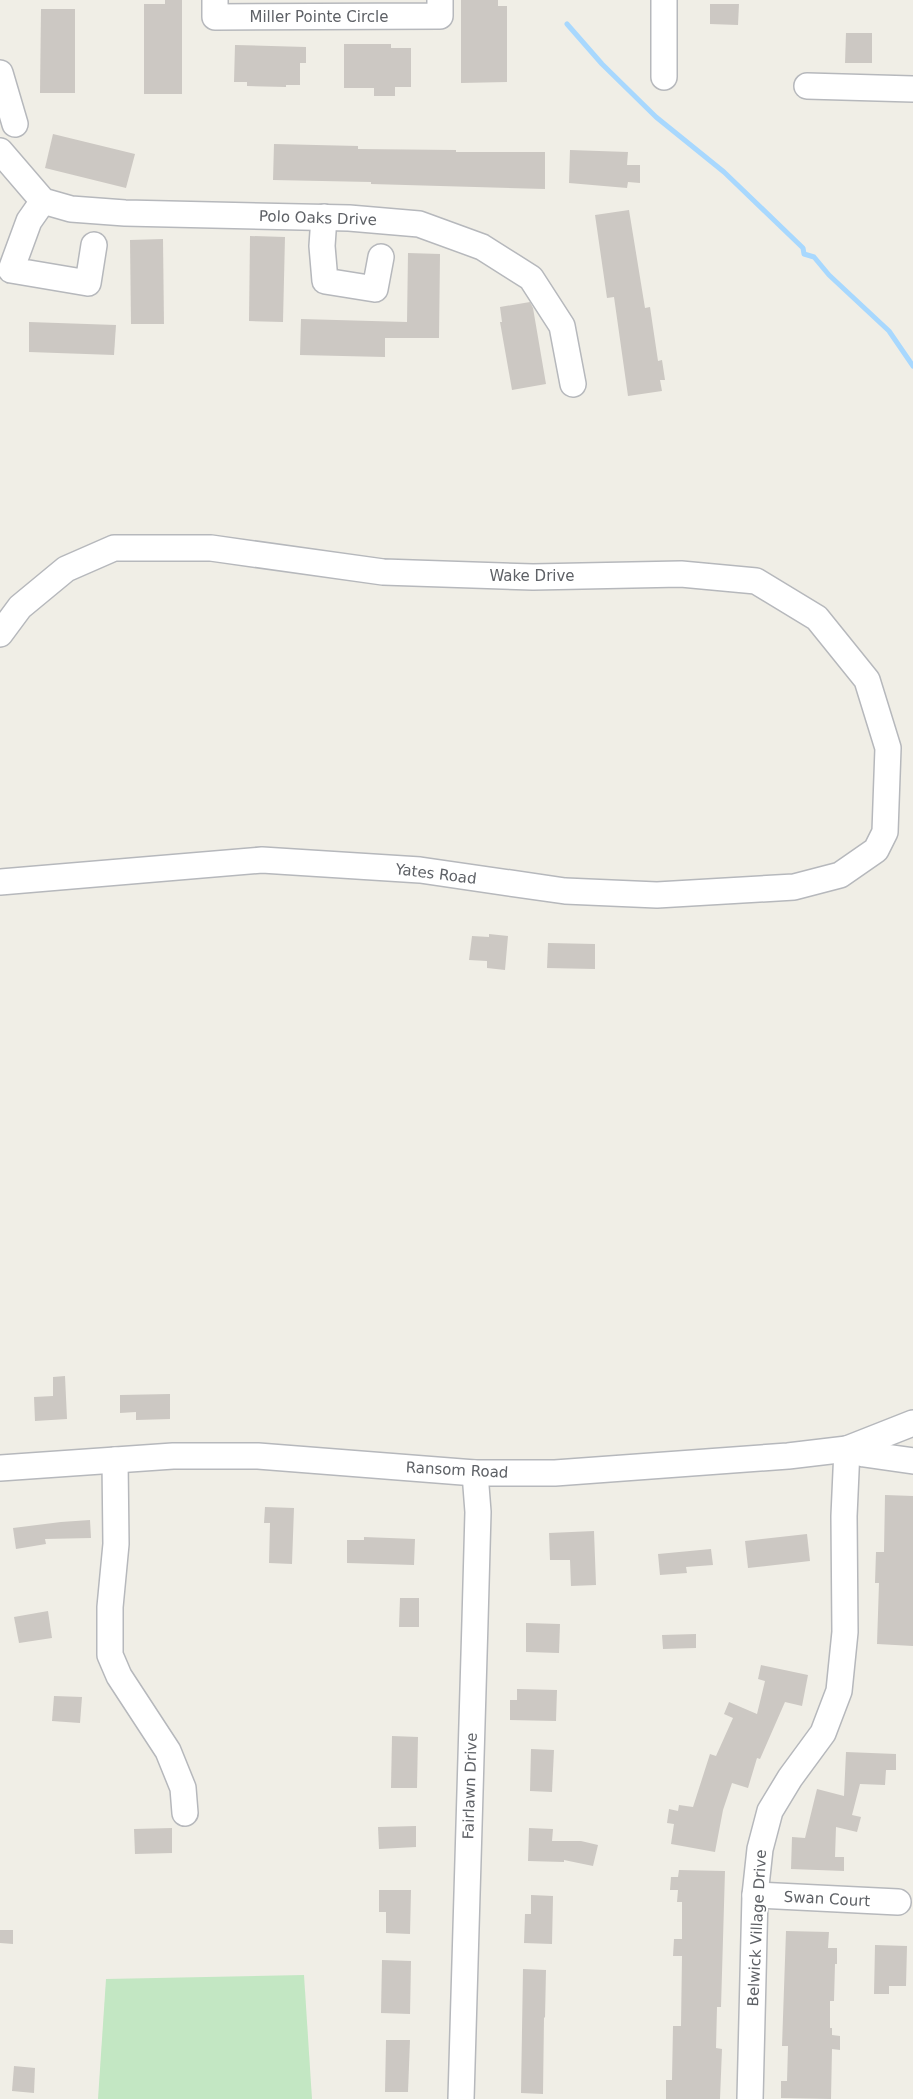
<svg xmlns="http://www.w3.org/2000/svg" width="913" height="2099" viewBox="0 0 913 2099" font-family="'DejaVu Sans',sans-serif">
<rect width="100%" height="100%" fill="#f0eee6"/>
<polygon fill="#c3e7c3" points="304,1975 312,2099 98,2099 106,1979"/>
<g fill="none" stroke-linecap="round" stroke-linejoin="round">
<polyline stroke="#a8d8fe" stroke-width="5" points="567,24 602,64 656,117 724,172 803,248 804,254 814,257 829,275 889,331 913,366"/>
</g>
<g fill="#ccc8c3">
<polygon points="165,0 182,0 182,94 144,94 144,4 165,4"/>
<polygon points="461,0 498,0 498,6 507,6 507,82 461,83"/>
<polygon points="710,4 739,4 738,25 710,24"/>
<polygon points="41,9 75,9 75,93 40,93"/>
<polygon points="846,33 872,33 872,63 845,63"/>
<polygon points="344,44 391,44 391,48 411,48 411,87 395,87 395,96 374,96 374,88 344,88"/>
<polygon points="235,45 306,47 306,63 300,63 300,85 286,85 286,87 247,86 247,82 234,82"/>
<polygon points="53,134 135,154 126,188 45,168"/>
<polygon points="274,144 358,146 358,149 456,150 456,152 545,152 545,189 371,184 371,182 273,180"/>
<polygon points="570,150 628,152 627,165 640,165 640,183 628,182 627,188 569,183"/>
<polygon points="629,210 645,308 650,307 658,361 662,360 665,380 660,380 662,391 628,396 614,297 607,298 595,215"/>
<polygon points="250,236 285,237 283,322 249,321"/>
<polygon points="163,239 164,324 131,324 130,240"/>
<polygon points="408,253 440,254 439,338 385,338 385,357 300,355 301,319 407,322"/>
<polygon points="530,302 533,308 546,384 512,390 500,322 502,322 500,307"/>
<polygon points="29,322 116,325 114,355 29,352"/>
<polygon points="489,934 508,936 505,970 487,968 487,961 469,960 472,936 489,937"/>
<polygon points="548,943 595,944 595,969 547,968"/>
<polygon points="65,1376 67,1419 35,1421 34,1397 53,1396 53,1377"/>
<polygon points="170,1394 170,1419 136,1420 136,1412 120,1413 120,1395"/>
<polygon points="885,1495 913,1496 913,1646 877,1644 879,1583 875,1583 876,1552 884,1552"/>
<polygon points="265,1507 294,1508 292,1564 269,1563 270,1523 264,1523"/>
<polygon points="90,1520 91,1538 45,1539 46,1544 16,1549 13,1528 61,1522"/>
<polygon points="594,1531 596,1585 571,1586 570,1560 550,1560 549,1533"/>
<polygon points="807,1534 810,1561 748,1568 745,1541"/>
<polygon points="364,1537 415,1539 414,1565 347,1563 347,1540 364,1540"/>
<polygon points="711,1549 713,1565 686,1567 687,1573 660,1575 658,1554"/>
<polygon points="400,1598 419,1598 419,1627 399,1627"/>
<polygon points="48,1611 52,1638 19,1643 14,1617"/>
<polygon points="526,1623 560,1624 559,1653 526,1652"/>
<polygon points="696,1634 696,1648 663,1649 662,1635"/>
<polygon points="761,1665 808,1675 802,1706 785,1702 760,1759 757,1758 748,1788 732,1783 723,1810 715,1852 671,1844 674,1824 667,1823 669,1809 678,1811 679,1805 693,1807 710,1754 716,1756 733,1718 724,1714 729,1702 757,1714 765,1681 758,1679"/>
<polygon points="517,1689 557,1690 556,1721 510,1720 510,1700 517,1700"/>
<polygon points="54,1696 82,1697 80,1723 52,1721"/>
<polygon points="392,1736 418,1737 417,1788 391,1788"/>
<polygon points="531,1749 554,1750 552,1792 530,1791"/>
<polygon points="846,1752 896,1754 896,1770 886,1770 885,1785 860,1784 852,1815 861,1817 857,1832 836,1827 835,1857 844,1857 844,1871 791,1869 792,1837 805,1838 817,1789 844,1796"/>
<polygon points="416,1826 416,1847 379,1849 378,1827"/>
<polygon points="172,1828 172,1853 135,1854 134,1829"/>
<polygon points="529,1828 553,1829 552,1841 581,1841 598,1845 593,1866 564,1860 564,1862 528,1861"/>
<polygon points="679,1870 725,1871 721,2007 717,2007 716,2048 722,2049 720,2099 666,2099 666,2080 672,2080 673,2026 681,2026 682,1956 673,1956 674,1939 682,1939 682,1902 677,1902 678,1890 670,1890 671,1877 678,1877"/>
<polygon points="379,1890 411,1890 410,1934 386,1933 386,1912 379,1912"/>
<polygon points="531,1895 553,1896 552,1944 524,1943 525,1914 531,1914"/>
<polygon points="0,1930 13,1930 13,1944 0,1943"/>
<polygon points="786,1931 829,1932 828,1948 837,1948 837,1964 835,1964 834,2001 830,2001 830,2028 832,2028 832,2035 840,2036 840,2050 832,2049 831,2099 781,2098 781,2081 787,2081 788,2046 782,2046"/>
<polygon points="875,1945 907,1946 906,1986 889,1986 889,1994 874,1994"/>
<polygon points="382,1960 411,1961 410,2014 381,2013"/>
<polygon points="523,1969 546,1970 545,2018 544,2017 543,2094 521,2093"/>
<polygon points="386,2040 410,2040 408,2092 385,2092"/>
<polygon points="14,2066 35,2068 34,2093 12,2091"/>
</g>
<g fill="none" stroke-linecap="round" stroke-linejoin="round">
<g stroke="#b6b8bc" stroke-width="28">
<g id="minor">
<polyline points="215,0 215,17 440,16 440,0"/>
<polyline points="0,73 15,124"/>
<polyline points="664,77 664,0"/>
<polyline points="807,86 913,89"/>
<polyline points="0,151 43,201 71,209 125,213 349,218 419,224 482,247 531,278 562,326 573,384"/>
<polyline points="43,201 29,221 11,270 88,283 94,245"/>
<polyline points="324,217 322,246 325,281 375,289 381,257"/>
<polyline points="0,634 20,607 66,569 114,548 211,548 383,572 533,577 681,574 756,581 817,618 867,680 888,748 885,832 876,850 840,875 794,887 657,895 565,891 420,870 262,860 0,882"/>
<polyline points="115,1460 116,1544 110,1607 110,1655 119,1676 168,1751 183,1788 185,1813"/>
<polyline points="0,1468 173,1456 258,1456 475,1473 555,1473 788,1456 847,1449 864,1454 913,1461"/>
<polyline points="755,1895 898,1902"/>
<polyline points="461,2099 475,1621 478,1512 475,1473"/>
<polyline points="750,2099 755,1895 760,1849 770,1811 790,1778 823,1733 839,1691 845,1632 844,1516 847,1449 913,1423"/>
</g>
</g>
<use href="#minor" stroke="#fff" stroke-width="25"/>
</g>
<g text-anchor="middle" stroke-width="4" stroke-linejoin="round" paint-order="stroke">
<g font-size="15" fill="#5e6166" stroke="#fff">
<text x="319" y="22">Miller Pointe Circle</text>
<text transform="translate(318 218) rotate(2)" y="5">Polo Oaks Drive</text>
<text x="532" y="581">Wake Drive</text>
<text transform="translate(436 874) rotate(7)" y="5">Yates Road</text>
<text transform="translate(457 1470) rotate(3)" y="5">Ransom Road</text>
<text transform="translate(470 1786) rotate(-88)" y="5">Fairlawn Drive</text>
<text transform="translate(827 1899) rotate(3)" y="5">Swan Court</text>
<text transform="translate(757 1928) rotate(-87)" y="5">Belwick Village Drive</text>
</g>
</g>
</svg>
